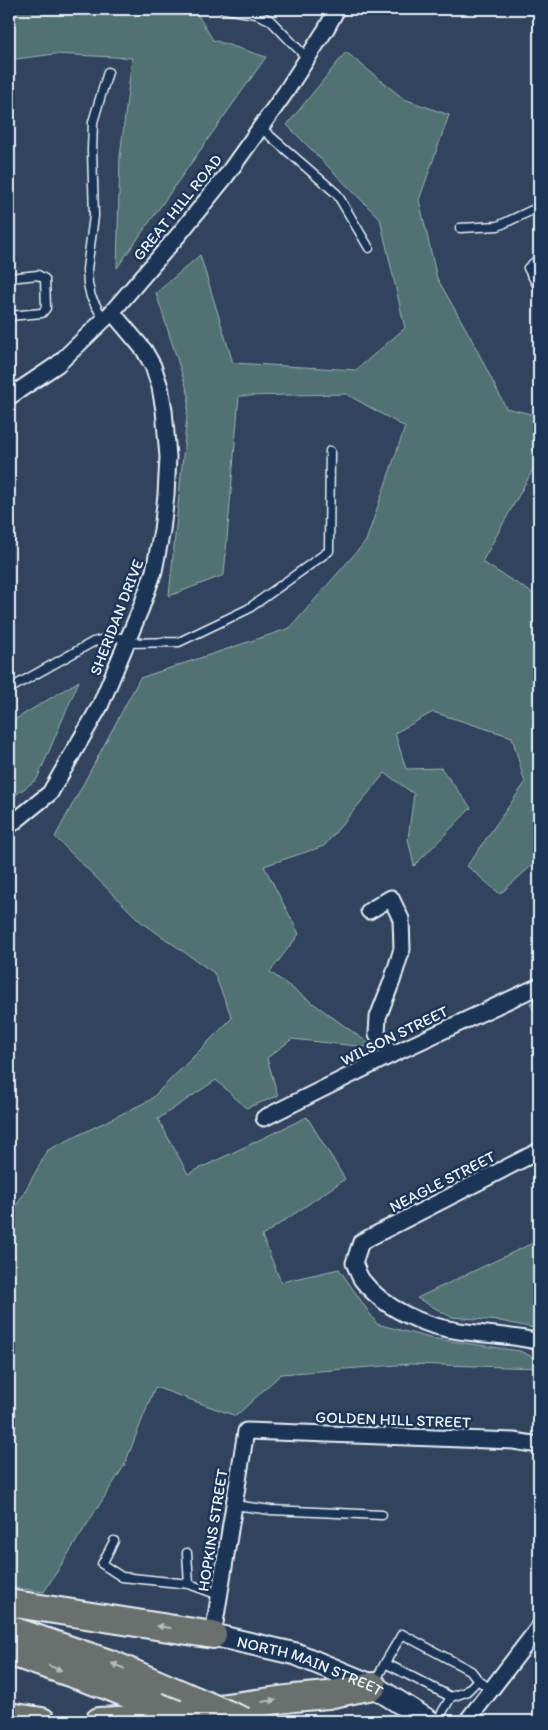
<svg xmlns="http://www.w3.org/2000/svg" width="548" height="1730" viewBox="0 0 548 1730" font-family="Itim,sans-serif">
<rect width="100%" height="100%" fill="#32435e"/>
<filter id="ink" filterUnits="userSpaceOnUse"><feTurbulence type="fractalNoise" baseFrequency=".02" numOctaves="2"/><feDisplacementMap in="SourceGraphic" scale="10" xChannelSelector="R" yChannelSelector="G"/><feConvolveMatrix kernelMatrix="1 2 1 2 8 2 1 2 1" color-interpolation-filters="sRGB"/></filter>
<g filter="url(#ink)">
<g fill="#517272" stroke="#9cb2b5">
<polygon points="9,9 194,9 213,40 266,57 117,268 120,157 132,58 55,54 9,60"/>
<polygon points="346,52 404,99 449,115 419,200 437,278 470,336 506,408 539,416 539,463 536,464 482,562 539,597 539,859 500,894 467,866 525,783 512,737 433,712 395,733 406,769 441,768 471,808 414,866 408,839 414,794 385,773 324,846 264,866 299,934 270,972 375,1048 292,1039 267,1058 278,1096 246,1108 216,1080 158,1119 188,1174 307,1117 345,1179 262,1236 281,1282 339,1269 377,1324 430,1338 520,1351 539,1360 539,1368 410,1364 281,1374 236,1416 155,1387 124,1466 44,1592 9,1587 9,1219 48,1150 150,1100 232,1018 214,973 140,921 55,837 140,678 290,628 366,541 405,427 346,394 239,396 224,575 169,596 189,396 156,293 200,255 233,363 356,370 405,328 380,219 287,125"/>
<polygon points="79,681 37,779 9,800 9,723"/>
<polygon points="539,998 539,1023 530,1003"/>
<polygon points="539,1240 539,1329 500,1321 451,1317 417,1298"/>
</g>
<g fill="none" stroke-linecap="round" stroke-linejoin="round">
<g stroke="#e8f1f8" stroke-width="11">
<g id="lane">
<polyline points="224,9 256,14 270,20 308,59"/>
<polyline points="261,128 337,194 369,248"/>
<polyline points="460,228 498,226 539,207"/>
<polyline points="539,258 528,268 539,288"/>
<polyline points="9,278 38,275 45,279 46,308 42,313 9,316"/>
<polyline points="104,320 91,297 88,284 87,269 94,216 92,150 93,122 108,72"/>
<polyline points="127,643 179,642 248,609 329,551 330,451"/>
<polyline points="9,689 93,642 113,637 129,639"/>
<polyline points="234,1505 271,1510 382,1515"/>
<polyline points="114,1541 102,1564 122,1577 189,1584"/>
<polyline points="187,1553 189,1584 219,1595"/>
<polyline points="385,1663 402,1634 471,1671 478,1680"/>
<polyline points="374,1684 385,1663 451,1697 437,1721"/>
<polyline points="451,1697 466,1692 478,1680 491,1690"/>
</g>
</g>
<g stroke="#e8f1f8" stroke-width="19">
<g id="street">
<polyline points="9,397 58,364 112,312 180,233 226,176 285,93 326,29 337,9"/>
<polyline points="9,826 50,793 100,706 141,608 154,571 162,530 166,495 168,457 164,410 160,387 153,366 144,350 112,312"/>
<polyline points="369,911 391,898 401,919 402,949 392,981 378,1017 377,1034 391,1055"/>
<polyline points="264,1118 391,1055 539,986"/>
<path d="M539,1151L361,1242L354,1263C357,1268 358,1275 362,1280C384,1309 424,1326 459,1331C486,1335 513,1335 539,1342"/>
<polyline points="213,1635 246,1431 514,1441 539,1445"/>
<polyline points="467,1721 539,1627"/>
</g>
</g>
<g stroke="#e8f1f8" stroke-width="25">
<g id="secondary">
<path id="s1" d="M213,1635L296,1654L373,1686L429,1721"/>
</g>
</g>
<g stroke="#e8f1f8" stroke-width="30">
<g id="highway">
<polyline points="9,1603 213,1635"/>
<polyline points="9,1629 112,1664 195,1700"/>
<polyline points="9,1652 107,1686 157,1706"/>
<polyline points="9,1716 42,1721"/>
<polyline points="99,1721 136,1719 294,1698 328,1695 373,1686"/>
</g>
</g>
<use href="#lane" stroke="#1d3557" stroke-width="8"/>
<use href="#street" stroke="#1d3557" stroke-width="15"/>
<use href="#secondary" stroke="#1d3557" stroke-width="21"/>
<use href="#highway" stroke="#6b706d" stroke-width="26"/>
<g stroke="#e8f1f8" stroke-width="30" stroke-linecap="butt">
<g id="highway-bridge">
<polyline points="195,1700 244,1721"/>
<polyline points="157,1706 197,1721"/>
</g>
</g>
<use href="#highway-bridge" stroke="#6b706d" stroke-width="26"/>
</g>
<defs><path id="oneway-solid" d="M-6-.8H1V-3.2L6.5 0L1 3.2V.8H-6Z" transform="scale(1.25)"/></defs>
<g fill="#b6bdc0">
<use href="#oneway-solid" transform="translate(164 1627) rotate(-171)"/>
<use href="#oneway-solid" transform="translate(118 1666) rotate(-157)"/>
<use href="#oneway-solid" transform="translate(55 1668) rotate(20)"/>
<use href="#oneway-solid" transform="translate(269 1701) rotate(-8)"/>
</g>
</g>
<g text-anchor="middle" stroke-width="5" stroke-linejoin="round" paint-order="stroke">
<g font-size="16" fill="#e8f1f8" stroke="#1d3557">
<text transform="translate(177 207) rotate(-51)" y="6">GREAT HILL ROAD</text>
<text transform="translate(116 617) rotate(-69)" y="6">SHERIDAN DRIVE</text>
<text transform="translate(394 1035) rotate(-26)" y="6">WILSON STREET</text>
<text transform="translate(442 1181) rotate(-27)" y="6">NEAGLE STREET</text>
<text transform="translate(393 1419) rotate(2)" y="6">GOLDEN HILL STREET</text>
<text transform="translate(212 1530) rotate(-81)" y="6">HOPKINS STREET</text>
<text dy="6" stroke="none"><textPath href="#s1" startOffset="102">NORTH MAIN STREET</textPath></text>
</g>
</g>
<rect width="548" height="1730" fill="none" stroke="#1d3557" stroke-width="30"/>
<rect x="15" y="15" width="518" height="1700" fill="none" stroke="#e8f1f8" stroke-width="2" filter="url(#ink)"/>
</svg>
